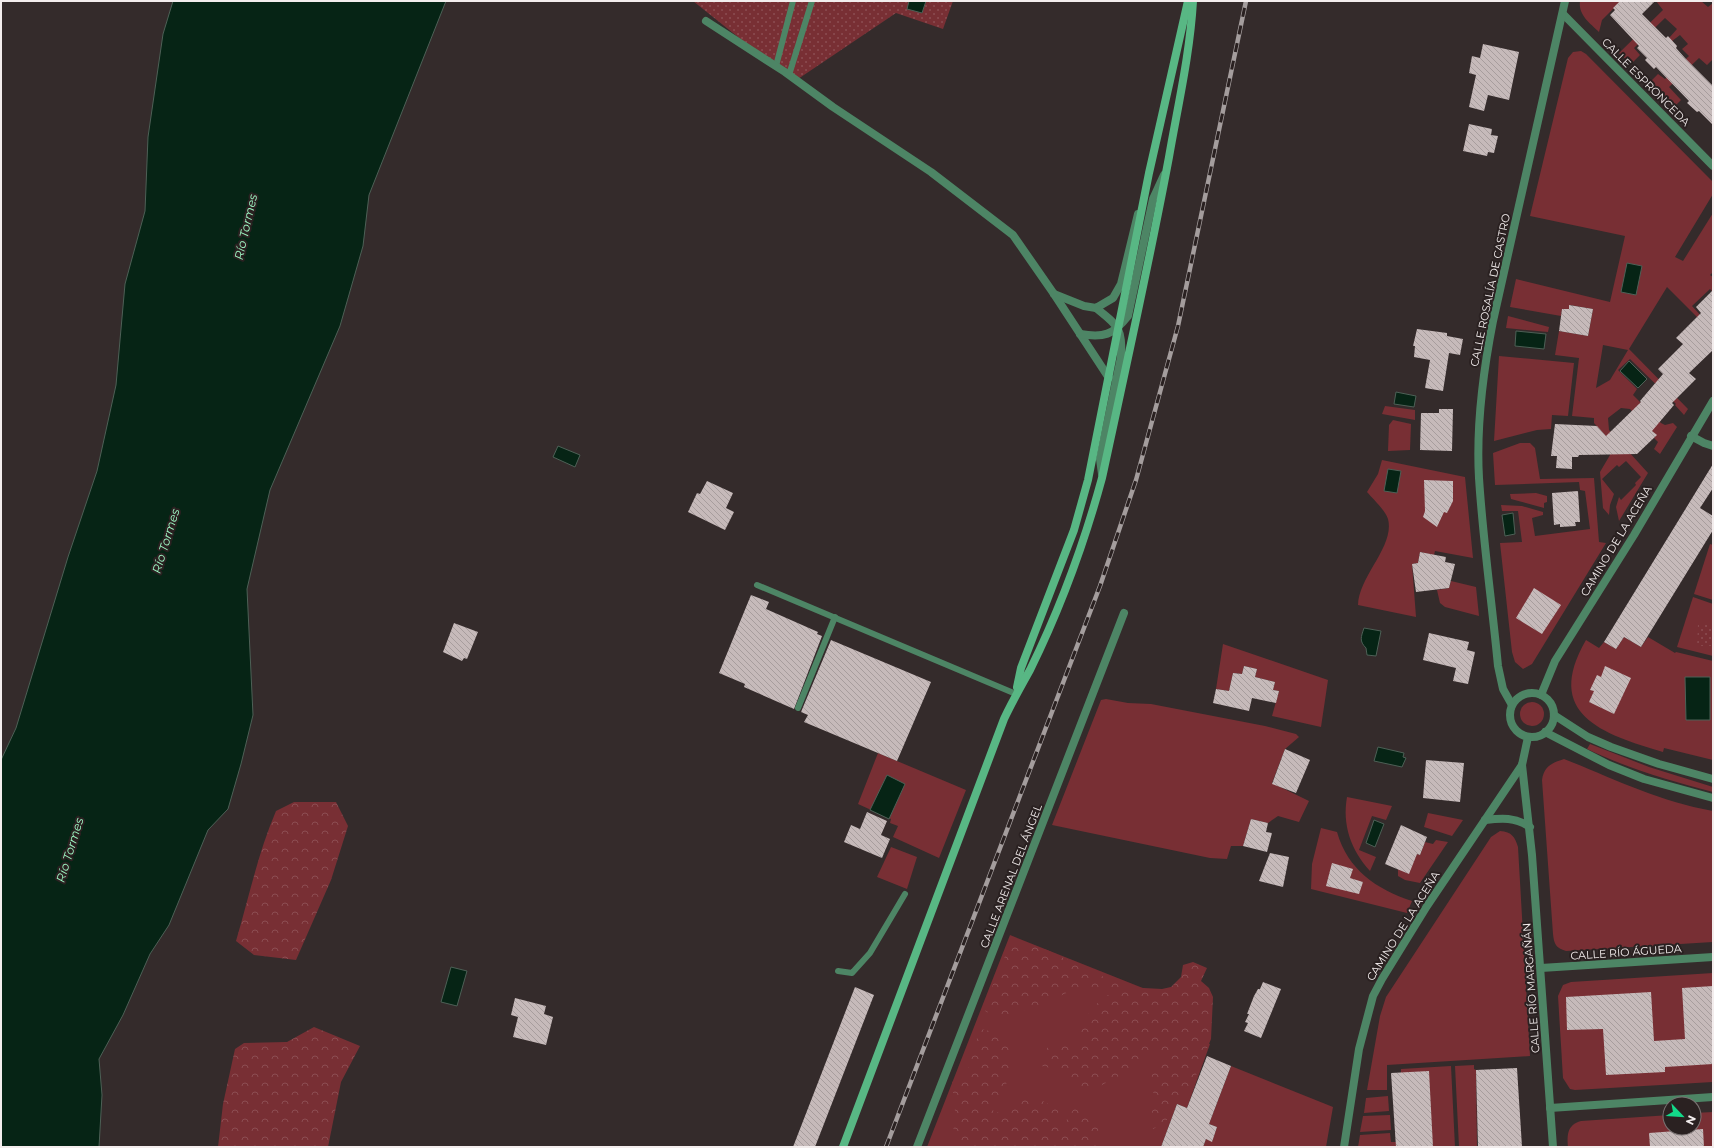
<svg xmlns="http://www.w3.org/2000/svg" width="1714" height="1148" viewBox="0 0 1714 1148" font-family="Montserrat,sans-serif">
<defs>
<pattern id="forest-crowns" width="20" height="18" patternUnits="userSpaceOnUse"><rect width="20" height="18" fill="#782f34"/><path d="M2 6a3 3 0 1 1 6 0M12 15a3 3 0 1 1 6 0" fill="none" stroke="#8c4d52"/></pattern>
<pattern id="park-dots" width="8" height="8" patternUnits="userSpaceOnUse"><rect width="8" height="8" fill="#782f34"/><path d="M2 2h.1M6 6h.1" fill="none" stroke="#8c4d52" stroke-width="1.8" stroke-linecap="round"/></pattern>
<pattern id="building-back-hatch" width="6" height="6" patternUnits="userSpaceOnUse"><rect width="6" height="6" fill="#c6baba"/><path d="M-1 5l2 2M0 0l6 6M5-1l2 2" fill="none" stroke="#a79d9d"/></pattern>
</defs>
<rect width="100%" height="100%" fill="#342b2b"/>
<g fill="#782f34" fill-rule="evenodd">
<path d="M1580,1H1619L1620,2L1602,20L1599,32C1590,23 1578,15 1580,1Z"/>
<polygon points="1656,1 1701,1 1708,7 1713,3 1711,1 1713,1 1713,59 1707,65 1699,58 1669,87 1681,100 1673,108 1649,83 1658,74 1665,79 1689,56 1682,49 1688,44 1680,35 1672,41 1669,38 1677,29 1665,18 1634,48 1640,55 1631,64 1619,53 1663,10"/>
<path d="M1581,51L1586,54L1713,182V194L1675,257L1683,261L1713,213V272L1710,275L1713,277V292L1710,289L1692,306L1713,329V333L1667,287L1629,349L1688,409L1684,415L1675,405L1676,404L1630,359L1618,370L1637,389L1633,395L1661,423L1665,425L1673,423L1677,427L1660,454L1654,449L1658,442L1654,438L1656,435L1630,409L1621,408L1608,418L1609,430L1648,473L1619,521L1616,507L1619,497L1621,500L1636,485L1635,483L1641,477L1626,461L1619,467L1617,465L1602,479L1614,494L1610,505L1609,515L1603,508L1600,472L1610,455V441L1594,423V418L1572,416L1579,358L1555,355L1559,331L1588,336L1593,309L1570,305L1569,309H1562L1561,316L1510,307L1516,279L1610,302L1625,236L1530,216L1568,58L1573,52ZM1603,345L1628,350L1610,380L1596,388Z"/>
<polygon points="1508,316 1549,327 1548,332 1506,328"/>
<polygon points="1499,356 1574,363 1568,416 1552,415 1551,429 1537,430 1494,441"/>
<polygon points="1385,406 1415,410 1415,420 1382,414"/>
<polygon points="1393,420 1411,424 1410,450 1388,451 1389,425"/>
<polygon points="1520,443 1530,443 1535,448 1540,479 1594,478 1599,542 1606,543 1532,664 1523,669 1515,662 1512,652 1500,543 1522,542 1518,511 1502,511 1501,505 1522,506 1543,512 1543,515 1532,518 1535,536 1590,529 1585,491 1580,490 1579,482 1495,485 1493,453"/>
<path d="M1382,460L1465,477L1473,558L1435,551L1434,555L1420,552L1418,563L1412,564L1416,617L1358,605C1359,576 1395,546 1388,519C1385,510 1373,499 1367,492L1378,474Z"/>
<polygon points="1536,493 1547,496 1547,502 1544,503 1544,508 1511,499 1510,494"/>
<polygon points="1710,544 1713,545 1713,600 1694,594"/>
<polygon points="1451,581 1476,587 1479,616 1445,607 1440,603 1437,590 1449,588"/>
<polygon points="1693,597 1713,604 1713,656 1677,647"/>
<path d="M1624,637L1641,647L1648,637L1675,653L1676,652L1713,661V760L1664,748L1663,752C1602,734 1543,714 1586,640L1599,648L1604,642L1616,649Z"/>
<polygon points="1223,644 1328,680 1321,727 1272,716 1279,691 1273,690 1275,682 1255,677 1257,669 1244,666 1242,674 1233,673 1229,691 1216,689"/>
<polygon points="1106,699 1128,703 1151,704 1265,726 1296,734 1299,737 1285,749 1272,783 1309,801 1299,822 1278,816 1268,823 1251,819 1243,846 1231,846 1227,859 1210,858 1052,825 1101,700"/>
<circle cx="1532" cy="714" r="12"/>
<path d="M1590,744L1649,767L1713,787V792C1670,781 1627,768 1587,749Z"/>
<polygon points="878,753 966,790 939,858 893,837 898,826 890,823 891,819 858,804"/>
<path d="M1564,759C1615,779 1657,801 1713,811V942L1566,951C1556,948 1554,944 1553,934L1542,780C1544,766 1552,763 1564,759Z"/>
<path d="M1347,797L1392,806L1386,820L1372,816L1359,850L1376,857L1370,871C1351,850 1342,825 1347,797Z"/>
<polygon points="1428,813 1463,820 1452,836 1424,827"/>
<path d="M1321,828L1337,832C1348,870 1376,889 1412,901L1407,913L1311,889L1312,864Z"/>
<path d="M1500,831C1512,832 1515,837 1518,847L1530,1056L1387,1065V1090H1367L1380,1016L1386,997L1491,837Z"/>
<polygon points="1436,840 1448,842 1420,883 1405,880 1398,876 1398,869 1417,854 1420,855 1425,842 1433,844"/>
<polygon points="891,847 917,857 907,889 877,877"/>
<polygon points="1010,935 1193,1008 1191,1037 1210,1044 1187,1108 1177,1104 1161,1147 927,1147"/>
<polygon points="1713,973 1713,1082 1575,1090 1570,1089 1563,1078 1558,996 1563,985 1571,982"/>
<polygon points="1474,1065 1474,1069 1476,1070 1477,1147 1459,1147 1455,1066"/>
<polygon points="1231,1066 1333,1107 1326,1147 1203,1147 1206,1139 1212,1141 1217,1127 1209,1124"/>
<polygon points="1451,1066 1455,1147 1433,1147 1401,1073 1401,1069"/>
<polygon points="1388,1096 1389,1111 1364,1113 1366,1098"/>
<path d="M1713,1112V1147H1568C1567,1135 1567,1125 1581,1121L1670,1115V1128H1694V1113Z"/>
<polygon points="1390,1115 1391,1130 1360,1132 1363,1116"/>
<polygon points="1390,1133 1391,1142 1396,1142 1396,1147 1358,1147 1360,1135"/>
</g>
<g fill="url(#forest-crowns)">
<path d="M294,802H336L348,826L331,880L296,960L254,955L236,941C249,897 258,853 276,811Z"/>
<path d="M1012,940L1047,950L1125,987L1162,989L1171,987L1181,977L1183,965L1193,962L1207,968L1201,981L1209,988L1213,997L1211,1039L1190,1090C1173,1098 1171,1106 1166,1123L1153,1129L1151,1118L1154,1099L1151,1070L1159,1063L1168,1058L1152,1048L1121,1075L1083,1095L1059,1070L1037,1065L1049,1045L1089,1046L1077,1030L1094,1006L1113,991L1083,985C1066,994 1015,1017 997,1016C993,1015 989,1013 985,1011L993,984Z"/>
<polygon points="314,1027 360,1046 341,1082 328,1147 218,1147 223,1104 235,1049 244,1043 287,1042"/>
<polygon points="981,1029 1001,1034 1012,1048 1008,1080 993,1111 1003,1114 1031,1095 1058,1109 1060,1130 1077,1104 1097,1119 1100,1147 964,1147 953,1135 955,1111 952,1082 968,1075 969,1057"/>
</g>
<g fill="url(#park-dots)">
<polygon points="693,1 953,1 943,29 896,13 798,79 748,45"/>
<polygon points="1698,624 1713,624 1713,646 1697,646"/>
</g>
<g fill="#062415" stroke="#4d6056">
<polygon points="173,1 446,1 369,195 363,246 340,326 270,490 247,589 253,715 241,764 228,809 208,830 169,925 150,954 123,1015 99,1059 102,1095 99,1147 1,1147 1,760 16,728 68,557 97,471 116,385 125,284 145,211 148,137 163,34"/>
<polygon points="909,1 926,1 922,13 907,9"/>
<polygon points="1627,263 1642,266 1636,295 1621,292"/>
<polygon points="1516,331 1546,334 1544,349 1515,346"/>
<polygon points="1629,361 1647,379 1638,388 1620,371"/>
<polygon points="1396,392 1416,396 1414,407 1394,404"/>
<polygon points="558,446 580,455 575,467 553,457"/>
<polygon points="1388,469 1401,471 1397,493 1384,491"/>
<polygon points="1513,513 1515,534 1505,536 1502,515"/>
<path d="M1364,628L1381,631L1376,656L1367,655L1366,648C1359,641 1361,637 1364,628Z"/>
<polygon points="1685,677 1710,677 1710,720 1686,720"/>
<polygon points="1378,747 1404,753 1403,757 1406,758 1402,767 1374,761"/>
<polygon points="887,775 905,784 889,819 870,810"/>
<polygon points="1374,820 1384,824 1375,847 1366,843"/>
<polygon points="451,967 467,971 457,1006 441,1002"/>
</g>
<g fill="url(#building-back-hatch)">
<polygon points="1620,1 1655,1 1642,14 1666,38 1668,36 1677,46 1676,48 1685,58 1713,86 1713,125 1699,111 1697,112 1687,103 1689,101 1656,67 1654,69 1645,60 1647,58 1637,48 1639,46 1610,15 1615,10 1613,8"/>
<polygon points="1483,44 1519,52 1509,100 1488,95 1484,111 1469,107 1476,75 1469,73 1472,56 1480,58"/>
<polygon points="1469,124 1492,129 1491,135 1498,136 1494,153 1488,152 1487,156 1463,151"/>
<polygon points="1713,290 1713,350 1689,373 1696,379 1672,403 1674,405 1652,431 1657,435 1637,454 1579,455 1578,457 1572,457 1572,469 1556,468 1557,456 1551,456 1555,424 1597,426 1606,436 1641,402 1640,401 1663,374 1658,369 1683,344 1676,338 1701,313 1696,307"/>
<polygon points="1569,305 1593,309 1588,336 1559,331 1562,309 1569,309"/>
<polygon points="1417,329 1447,333 1447,336 1463,339 1460,355 1449,353 1443,391 1425,388 1430,360 1414,357 1415,346 1413,346"/>
<polygon points="1439,409 1453,409 1452,451 1420,450 1421,413 1439,413"/>
<polygon points="1713,464 1713,488 1700,508 1713,516 1713,530 1641,647 1624,637 1616,649 1604,642"/>
<polygon points="1424,480 1453,481 1453,501 1447,513 1444,512 1437,527 1423,517 1425,511"/>
<polygon points="707,481 733,493 726,508 734,512 725,530 688,512 697,493 700,494"/>
<polygon points="1578,491 1580,522 1575,522 1576,526 1560,527 1560,524 1554,525 1552,493"/>
<polygon points="1420,552 1446,557 1445,562 1455,564 1449,588 1416,592 1412,564 1418,563"/>
<polygon points="1534,588 1561,605 1542,634 1516,618"/>
<polygon points="751,595 769,602 766,609 818,632 817,634 822,636 794,709 744,687 745,684 719,673"/>
<polygon points="454,623 478,632 467,659 464,658 462,661 443,652"/>
<polygon points="1429,633 1469,642 1467,650 1475,652 1468,684 1453,681 1456,668 1423,660"/>
<polygon points="831,640 931,682 897,761 804,722 808,715 801,712"/>
<polygon points="1244,666 1257,669 1255,677 1275,682 1273,690 1279,691 1276,703 1252,698 1249,711 1213,703 1216,689 1229,691 1233,673 1242,674"/>
<polygon points="1605,666 1631,678 1614,714 1589,702 1594,691 1590,690 1597,675 1601,677"/>
<polygon points="1285,749 1310,760 1296,793 1272,784"/>
<polygon points="1426,760 1464,763 1460,802 1423,798"/>
<polygon points="867,812 887,821 881,835 890,839 882,858 844,842 851,825 860,829"/>
<polygon points="1251,819 1268,823 1266,832 1272,833 1267,852 1243,846"/>
<polygon points="1401,825 1427,837 1420,855 1417,854 1409,874 1385,864"/>
<polygon points="1270,853 1289,857 1283,887 1259,881"/>
<polygon points="1332,863 1353,869 1350,878 1363,882 1359,894 1326,886"/>
<polygon points="1263,982 1281,989 1261,1038 1244,1031 1248,1023 1245,1022 1249,1014 1247,1014 1254,996 1258,989 1260,989"/>
<polygon points="1713,986 1713,1064 1665,1067 1665,1072 1606,1075 1603,1029 1567,1030 1566,997 1651,992 1654,1041 1685,1039 1682,988"/>
<polygon points="855,987 874,995 815,1147 793,1147"/>
<polygon points="515,998 546,1006 544,1014 553,1017 546,1045 513,1037 518,1017 511,1015"/>
<polygon points="1207,1056 1231,1066 1209,1124 1217,1127 1212,1142 1206,1139 1203,1147 1161,1147 1177,1104 1187,1108"/>
<polygon points="1517,1068 1522,1147 1478,1147 1476,1070"/>
<polygon points="1429,1071 1433,1147 1396,1147 1391,1073"/>
<polygon points="1703,1129 1704,1147 1650,1147 1649,1133"/>
</g>
<g fill="none" stroke-linecap="round" stroke-linejoin="round">
<g stroke="#4d8565" stroke-width="6">
<polyline points="776,66 793,1"/>
<polyline points="789,75 812,1"/>
<polyline points="757,585 1016,694"/>
<polyline points="798,708 835,617"/>
<polyline points="838,971 852,973 870,953 905,894"/>
</g>
<g stroke="#4d8565" stroke-width="8">
<polyline points="1563,14 1713,166"/>
<polyline points="706,21 785,72 833,107 931,172 1013,235 1054,294 1109,378"/>
<polyline points="1054,294 1084,306 1096,308 1113,298 1121,284 1138,214"/>
<path d="M1096,308C1117,325 1123,327 1121,357L1100,459L1102,474"/>
<path d="M1080,334C1104,338 1113,335 1128,316L1153,199L1164,175"/>
<polyline points="1691,436 1704,443 1713,446"/>
<circle cx="1532" cy="715" r="22"/>
<polyline points="1541,695 1555,661 1634,535 1713,401"/>
<path d="M1512,705L1503,689L1498,666C1492,603 1483,541 1479,478C1476,426 1483,372 1493,321L1565,1"/>
<polyline points="1554,715 1588,737 1611,747 1659,764 1713,779"/>
<polyline points="1545,732 1609,765 1644,779 1713,798"/>
<polyline points="1522,765 1532,855 1553,1147"/>
<path d="M1485,820C1502,818 1515,817 1530,827"/>
<polyline points="1541,968 1713,957"/>
<polyline points="1550,1108 1713,1097"/>
<polyline points="917,1147 1124,613"/>
<polyline points="1344,1147 1359,1049 1373,996 1382,979 1427,906 1522,765 1528,737"/>
</g>
<g stroke="#58b784" stroke-width="8">
<polyline points="1017,687 1021,668 1074,530 1088,480 1149,173 1188,1"/>
<path d="M843,1147L1004,719C1012,702 1021,686 1030,670C1060,609 1084,544 1102,478C1125,371 1149,264 1169,157C1178,105 1190,54 1193,1"/>
</g>
<g stroke="#a49d9d" stroke-width="4.5">
<polyline id="rail" points="886,1147 1100,586 1136,480 1178,326 1246,1"/>
</g>
<use href="#rail" stroke="#2a2121" stroke-width="3" stroke-dasharray="9" stroke-linecap="butt"/>
</g>
<g text-anchor="middle" stroke-width="4" stroke-linejoin="round" paint-order="stroke">
<g font-size="11" fill="#f3eded" stroke="#2a2121">
<text transform="translate(1646 82) rotate(45)" y="4">CALLE ESPRONCEDA</text>
<text transform="translate(1490 290) rotate(-78)" y="4">CALLE ROSALÍA DE CASTRO</text>
<text transform="translate(1616 541) rotate(-59)" y="4">CAMINO DE LA ACEÑA</text>
<text transform="translate(1011 876) rotate(-69)" y="4">CALLE ARENAL DEL ÁNGEL</text>
<text transform="translate(1403 926) rotate(-58)" y="4">CAMINO DE LA ACEÑA</text>
<text transform="translate(1626 952) rotate(-4)" y="4">CALLE RÍO ÁGUEDA</text>
<text transform="translate(1531 988) rotate(-94)" y="4">CALLE RÍO MARGAÑÁN</text>
</g>
<g font-size="12" font-style="italic" fill="#9ffbc6" stroke="#2a2121">
<text transform="translate(246 227) rotate(-77)" y="4">Río Tormes</text>
<text transform="translate(166 541) rotate(-73)" y="4">Río Tormes</text>
<text transform="translate(70 850) rotate(-73)" y="4">Río Tormes</text>
</g>
</g>
<rect width="1714" height="1148" fill="none" stroke="#f3eded" stroke-width="4"/>
<g transform="translate(1682 1116) rotate(115)"><circle r="19" fill="#2a2121" stroke="#7a7373"/>
<path d="M0-3L7 15L0 10L-7 15Z" fill="#13d989"/>
<text y="-6" font-size="11" font-weight="bold" text-anchor="middle" fill="#f3eded">N</text>
</g>
</svg>
